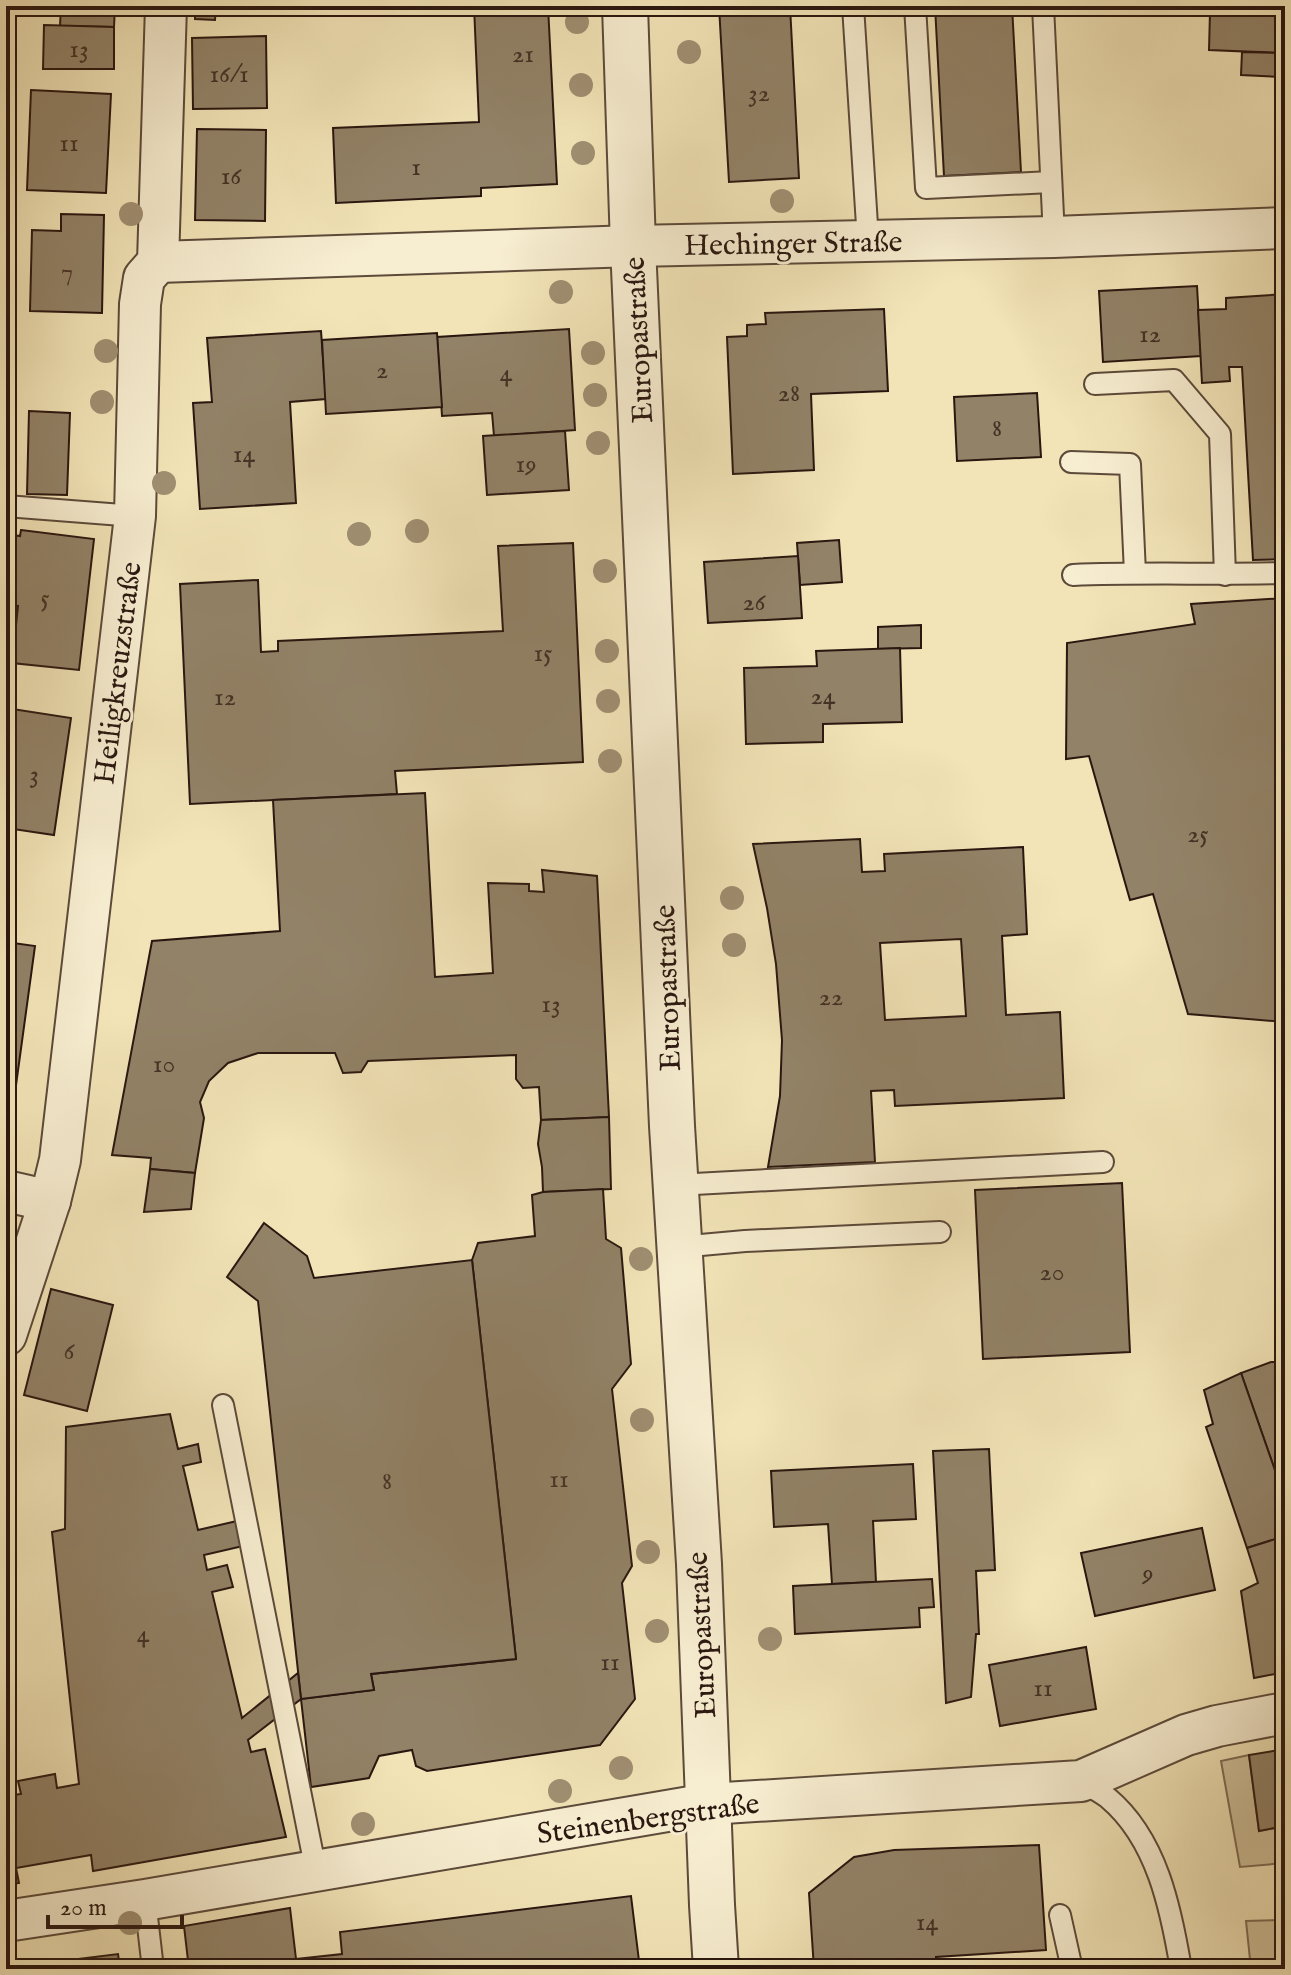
<svg xmlns="http://www.w3.org/2000/svg" width="1291" height="1975" viewBox="0 0 1291 1975" font-family="'IM FELL English',serif">
<rect width="100%" height="100%" fill="#f2e4b7"/>
<filter id="stains"><feTurbulence type="fractalNoise" baseFrequency=".0025" numOctaves="4"/><feColorMatrix values="0 0 0 0 .2 0 0 0 0 .09 0 0 0 0 .02 0 0 0 .5 -.17"/></filter>
<radialGradient id="worn" r=".72"><stop offset=".6" stop-color="#630" stop-opacity="0"/><stop offset="1" stop-color="#630" stop-opacity=".3"/></radialGradient>
<g fill="#d0c19b" stroke="#7d6c56" stroke-width="2">
<polygon points="1249,1755 1259,1831 1285,1826 1285,1863 1240,1867 1221,1761"/>
<polygon points="1279,1920 1282,1956 1285,1957 1285,1969 1251,1969 1246,1921"/>
</g>
<g fill="#928267" stroke="#2a1710" stroke-width="2" fill-rule="evenodd">
<polygon points="61,6 115,6 114,27 60,26"/>
<polygon points="195,6 216,6 215,20 195,19"/>
<polygon points="474,6 548,6 557,184 481,188 481,196 336,203 333,128 479,122"/>
<polygon points="719,6 790,6 799,178 729,182"/>
<polygon points="935,6 1012,6 1021,172 944,176"/>
<polygon points="1210,6 1282,6 1282,15 1210,12"/>
<polygon points="1210,12 1282,15 1281,53 1209,50"/>
<polygon points="44,25 114,27 114,69 43,69"/>
<polygon points="266,36 267,108 193,109 192,38"/>
<polygon points="1242,52 1281,53 1280,77 1241,75"/>
<polygon points="31,90 111,94 106,193 27,190"/>
<polygon points="197,129 266,130 265,221 195,220"/>
<polygon points="61,214 104,215 102,313 30,311 32,230 61,231"/>
<polygon points="1197,286 1201,356 1103,362 1099,291"/>
<polygon points="1285,294 1285,559 1253,560 1242,367 1229,367 1230,381 1202,383 1198,310 1226,309 1226,298"/>
<polygon points="884,309 888,391 811,394 814,470 733,474 727,337 747,336 747,325 766,324 765,313"/>
<polygon points="569,329 575,430 494,436 492,413 442,416 437,337"/>
<polygon points="321,331 326,399 290,402 296,503 200,509 193,403 212,402 207,338"/>
<polygon points="437,333 442,407 326,414 322,340"/>
<polygon points="1037,393 1041,457 957,461 954,397"/>
<polygon points="29,411 70,413 67,495 27,494"/>
<polygon points="565,431 569,490 487,495 483,436"/>
<polygon points="21,530 94,539 79,670 12,663 18,606 6,605 6,534 20,536"/>
<polygon points="839,540 842,582 800,585 797,543"/>
<polygon points="573,543 583,762 395,771 397,794 190,804 180,584 258,580 261,652 278,651 278,641 503,631 498,546"/>
<polygon points="798,556 802,618 708,623 704,562"/>
<polygon points="1285,598 1285,1022 1188,1014 1153,894 1130,900 1089,756 1066,759 1067,643 1195,624 1191,604"/>
<polygon points="921,625 921,648 878,649 878,627"/>
<polygon points="900,648 902,722 823,724 823,742 746,744 744,668 817,666 816,651"/>
<polygon points="6,708 71,718 54,835 6,828"/>
<polygon points="425,793 435,977 493,973 488,883 529,884 529,891 544,892 542,870 597,876 609,1117 541,1120 539,1087 523,1088 516,1079 516,1055 368,1061 361,1072 343,1073 335,1053 258,1053 228,1063 209,1081 200,1102 204,1118 195,1173 150,1169 151,1158 112,1155 152,941 280,931 273,800"/>
<path d="M860,839L862,872L885,871L884,854L1023,847L1027,934L1002,936L1006,1015L1060,1012L1064,1098L895,1106L894,1090L871,1091L875,1162L768,1167L780,1096L782,1040L776,964L767,908L753,844ZM961,939L966,1016L885,1020L880,943Z"/>
<polygon points="6,942 35,946 14,1100 6,1099"/>
<polygon points="609,1117 611,1189 543,1192 542,1167 538,1144 541,1120"/>
<polygon points="150,1169 195,1173 191,1209 144,1212"/>
<polygon points="1122,1183 1130,1352 983,1359 975,1190"/>
<polygon points="603,1189 606,1239 621,1248 631,1364 612,1389 632,1566 622,1583 635,1699 600,1745 427,1771 416,1766 412,1750 379,1756 369,1778 311,1787 301,1699 374,1690 371,1674 516,1659 472,1260 478,1243 535,1236 532,1195 543,1192"/>
<polygon points="264,1223 307,1256 314,1278 472,1260 516,1659 371,1674 374,1690 301,1699 258,1301 227,1277"/>
<polygon points="51,1289 113,1305 87,1411 24,1395"/>
<polygon points="1271,1362 1285,1362 1285,1499 1241,1373"/>
<polygon points="1241,1373 1285,1499 1285,1536 1247,1548 1206,1427 1213,1424 1204,1390"/>
<polygon points="170,1414 178,1449 198,1444 201,1462 183,1466 198,1530 237,1521 243,1546 204,1555 207,1570 227,1565 233,1587 212,1592 242,1718 298,1673 301,1699 248,1740 251,1752 265,1749 286,1837 93,1871 91,1855 16,1868 19,1883 6,1885 6,1796 21,1794 18,1781 55,1774 57,1788 79,1784 52,1532 65,1529 66,1427"/>
<polygon points="989,1449 995,1570 976,1571 979,1634 976,1634 971,1697 946,1703 933,1451"/>
<polygon points="913,1464 916,1519 873,1521 876,1582 832,1584 828,1524 774,1527 771,1471"/>
<polygon points="1202,1528 1215,1590 1095,1616 1081,1553"/>
<polygon points="1285,1536 1285,1672 1254,1678 1241,1591 1258,1583 1247,1548"/>
<polygon points="932,1579 934,1607 919,1608 920,1627 795,1634 793,1586"/>
<polygon points="1086,1647 1096,1709 1000,1726 989,1665"/>
<polygon points="1285,1749 1285,1826 1259,1831 1249,1755"/>
<polygon points="1039,1845 1046,1950 936,1957 936,1969 814,1969 809,1893 854,1857 894,1850"/>
<polygon points="631,1896 640,1969 189,1969 184,1926 290,1908 296,1959 342,1954 340,1932"/>
<polygon points="1279,1920 1285,1920 1285,1957 1282,1957"/>
<polygon points="118,1954 120,1969 6,1969 6,1968"/>
</g>
<g fill="none" stroke-linecap="round" stroke-linejoin="round">
<g stroke="#5c4a3a" stroke-width="24">
<g id="service">
<polyline points="853,6 868,241"/>
<polyline points="915,6 926,188 1051,182"/>
<polyline points="1043,6 1054,237"/>
<polyline points="1095,384 1174,380 1220,434 1225,575"/>
<polyline points="1071,462 1130,464 1135,573"/>
<polyline points="6,506 135,516"/>
<path d="M1073,575C1144,572 1214,575 1285,573"/>
<polyline points="676,1185 1103,1162"/>
<polyline points="679,1247 745,1241 940,1232"/>
<polyline points="223,1405 316,1871"/>
<path d="M1081,1781C1090,1787 1100,1792 1108,1798C1157,1839 1171,1909 1181,1969"/>
<polyline points="145,1900 153,1969"/>
<polyline points="1060,1915 1072,1969"/>
</g>
</g>
<g stroke="#5c4a3a" stroke-width="44">
<g id="minor">
<polyline points="158,262 633,246 1054,237 1285,228"/>
<polyline points="6,1191 50,1201"/>
<polyline points="6,1335 50,1201 60,1160 135,516 140,304 144,278 158,262 166,6"/>
<polyline points="6,1921 145,1900 708,1804 1081,1781 1186,1735 1217,1726 1285,1713"/>
</g>
</g>
<g stroke="#5c4a3a" stroke-width="48">
<polyline id="tertiary" points="625,6 633,246 672,1126 699,1564 712,1905 716,1969"/>
</g>
<use href="#service" stroke="#f7edd0" stroke-width="20"/>
<use href="#minor" stroke="#f7edd0" stroke-width="40"/>
<use href="#tertiary" stroke="#f7edd0" stroke-width="44"/>
</g>
<g fill="#a08f72">
<circle cx="577" cy="22" r="12"/>
<circle cx="689" cy="52" r="12"/>
<circle cx="581" cy="85" r="12"/>
<circle cx="583" cy="153" r="12"/>
<circle cx="782" cy="201" r="12"/>
<circle cx="131" cy="214" r="12"/>
<circle cx="561" cy="292" r="12"/>
<circle cx="106" cy="351" r="12"/>
<circle cx="593" cy="353" r="12"/>
<circle cx="595" cy="395" r="12"/>
<circle cx="102" cy="402" r="12"/>
<circle cx="598" cy="443" r="12"/>
<circle cx="164" cy="483" r="12"/>
<circle cx="417" cy="531" r="12"/>
<circle cx="359" cy="534" r="12"/>
<circle cx="605" cy="571" r="12"/>
<circle cx="607" cy="651" r="12"/>
<circle cx="608" cy="701" r="12"/>
<circle cx="610" cy="761" r="12"/>
<circle cx="732" cy="898" r="12"/>
<circle cx="734" cy="945" r="12"/>
<circle cx="641" cy="1259" r="12"/>
<circle cx="642" cy="1420" r="12"/>
<circle cx="648" cy="1552" r="12"/>
<circle cx="657" cy="1631" r="12"/>
<circle cx="770" cy="1639" r="12"/>
<circle cx="621" cy="1768" r="12"/>
<circle cx="560" cy="1791" r="12"/>
<circle cx="363" cy="1824" r="12"/>
<circle cx="130" cy="1923" r="12"/>
</g>
<g text-anchor="middle" stroke-width="6" stroke-linejoin="round" paint-order="stroke">
<g font-size="26" fill="#443226">
<text x="79" y="57">13</text>
<text x="523" y="62">21</text>
<text x="229" y="82">16/1</text>
<text x="759" y="101">32</text>
<text x="69" y="151">11</text>
<text x="416" y="175">1</text>
<text x="231" y="184">16</text>
<text x="67" y="280">7</text>
<text x="1150" y="342">12</text>
<text x="382" y="378">2</text>
<text x="506" y="381">4</text>
<text x="789" y="401">28</text>
<text x="997" y="436">8</text>
<text x="244" y="462">14</text>
<text x="526" y="472">19</text>
<text x="45" y="606">5</text>
<text x="754" y="610">26</text>
<text x="543" y="661">15</text>
<text x="823" y="704">24</text>
<text x="225" y="705">12</text>
<text x="34" y="782">3</text>
<text x="1198" y="842">25</text>
<text x="831" y="1005">22</text>
<text x="551" y="1012">13</text>
<text x="164" y="1072">10</text>
<text x="1052" y="1280">20</text>
<text x="69" y="1359">6</text>
<text x="559" y="1487">11</text>
<text x="387" y="1489">8</text>
<text x="1148" y="1581">9</text>
<text x="143" y="1642">4</text>
<text x="610" y="1670">11</text>
<text x="1043" y="1696">11</text>
<text x="927" y="1930">14</text>
</g>
<g font-size="30" fill="#2a1710" stroke="#f7edd0">
<text transform="translate(793 243) rotate(-1)" y="10">Hechinger Straße</text>
<text transform="translate(638 340) rotate(-93)" y="10">Europastraße</text>
<text transform="translate(117 673) rotate(-83)" y="10">Heiligkreuzstraße</text>
<text transform="translate(667 988) rotate(-92)" y="10">Europastraße</text>
<text transform="translate(701 1635) rotate(-93)" y="10">Europastraße</text>
<text transform="translate(648 1818) rotate(-8)" y="10">Steinenbergstraße</text>
</g>
</g>
<rect width="1291" height="1975" fill="none" stroke="#f2e4b7" stroke-width="32"/>
<rect x="8" y="8" width="1275" height="1959" fill="none" stroke="#2a1710" stroke-width="4"/>
<rect x="16" y="16" width="1259" height="1943" fill="none" stroke="#2a1710" stroke-width="2"/>
<path d="M48 1915v12h134v-12" fill="none" stroke="#2a1710" stroke-width="4"/>
<text x="60" y="1915" font-size="24" fill="#2a1710" stroke="#f7edd0" stroke-width="6" paint-order="stroke">20 m</text>
<rect width="100%" height="100%" filter="url(#stains)"/>
<rect width="100%" height="100%" fill="url(#worn)"/>
</svg>
